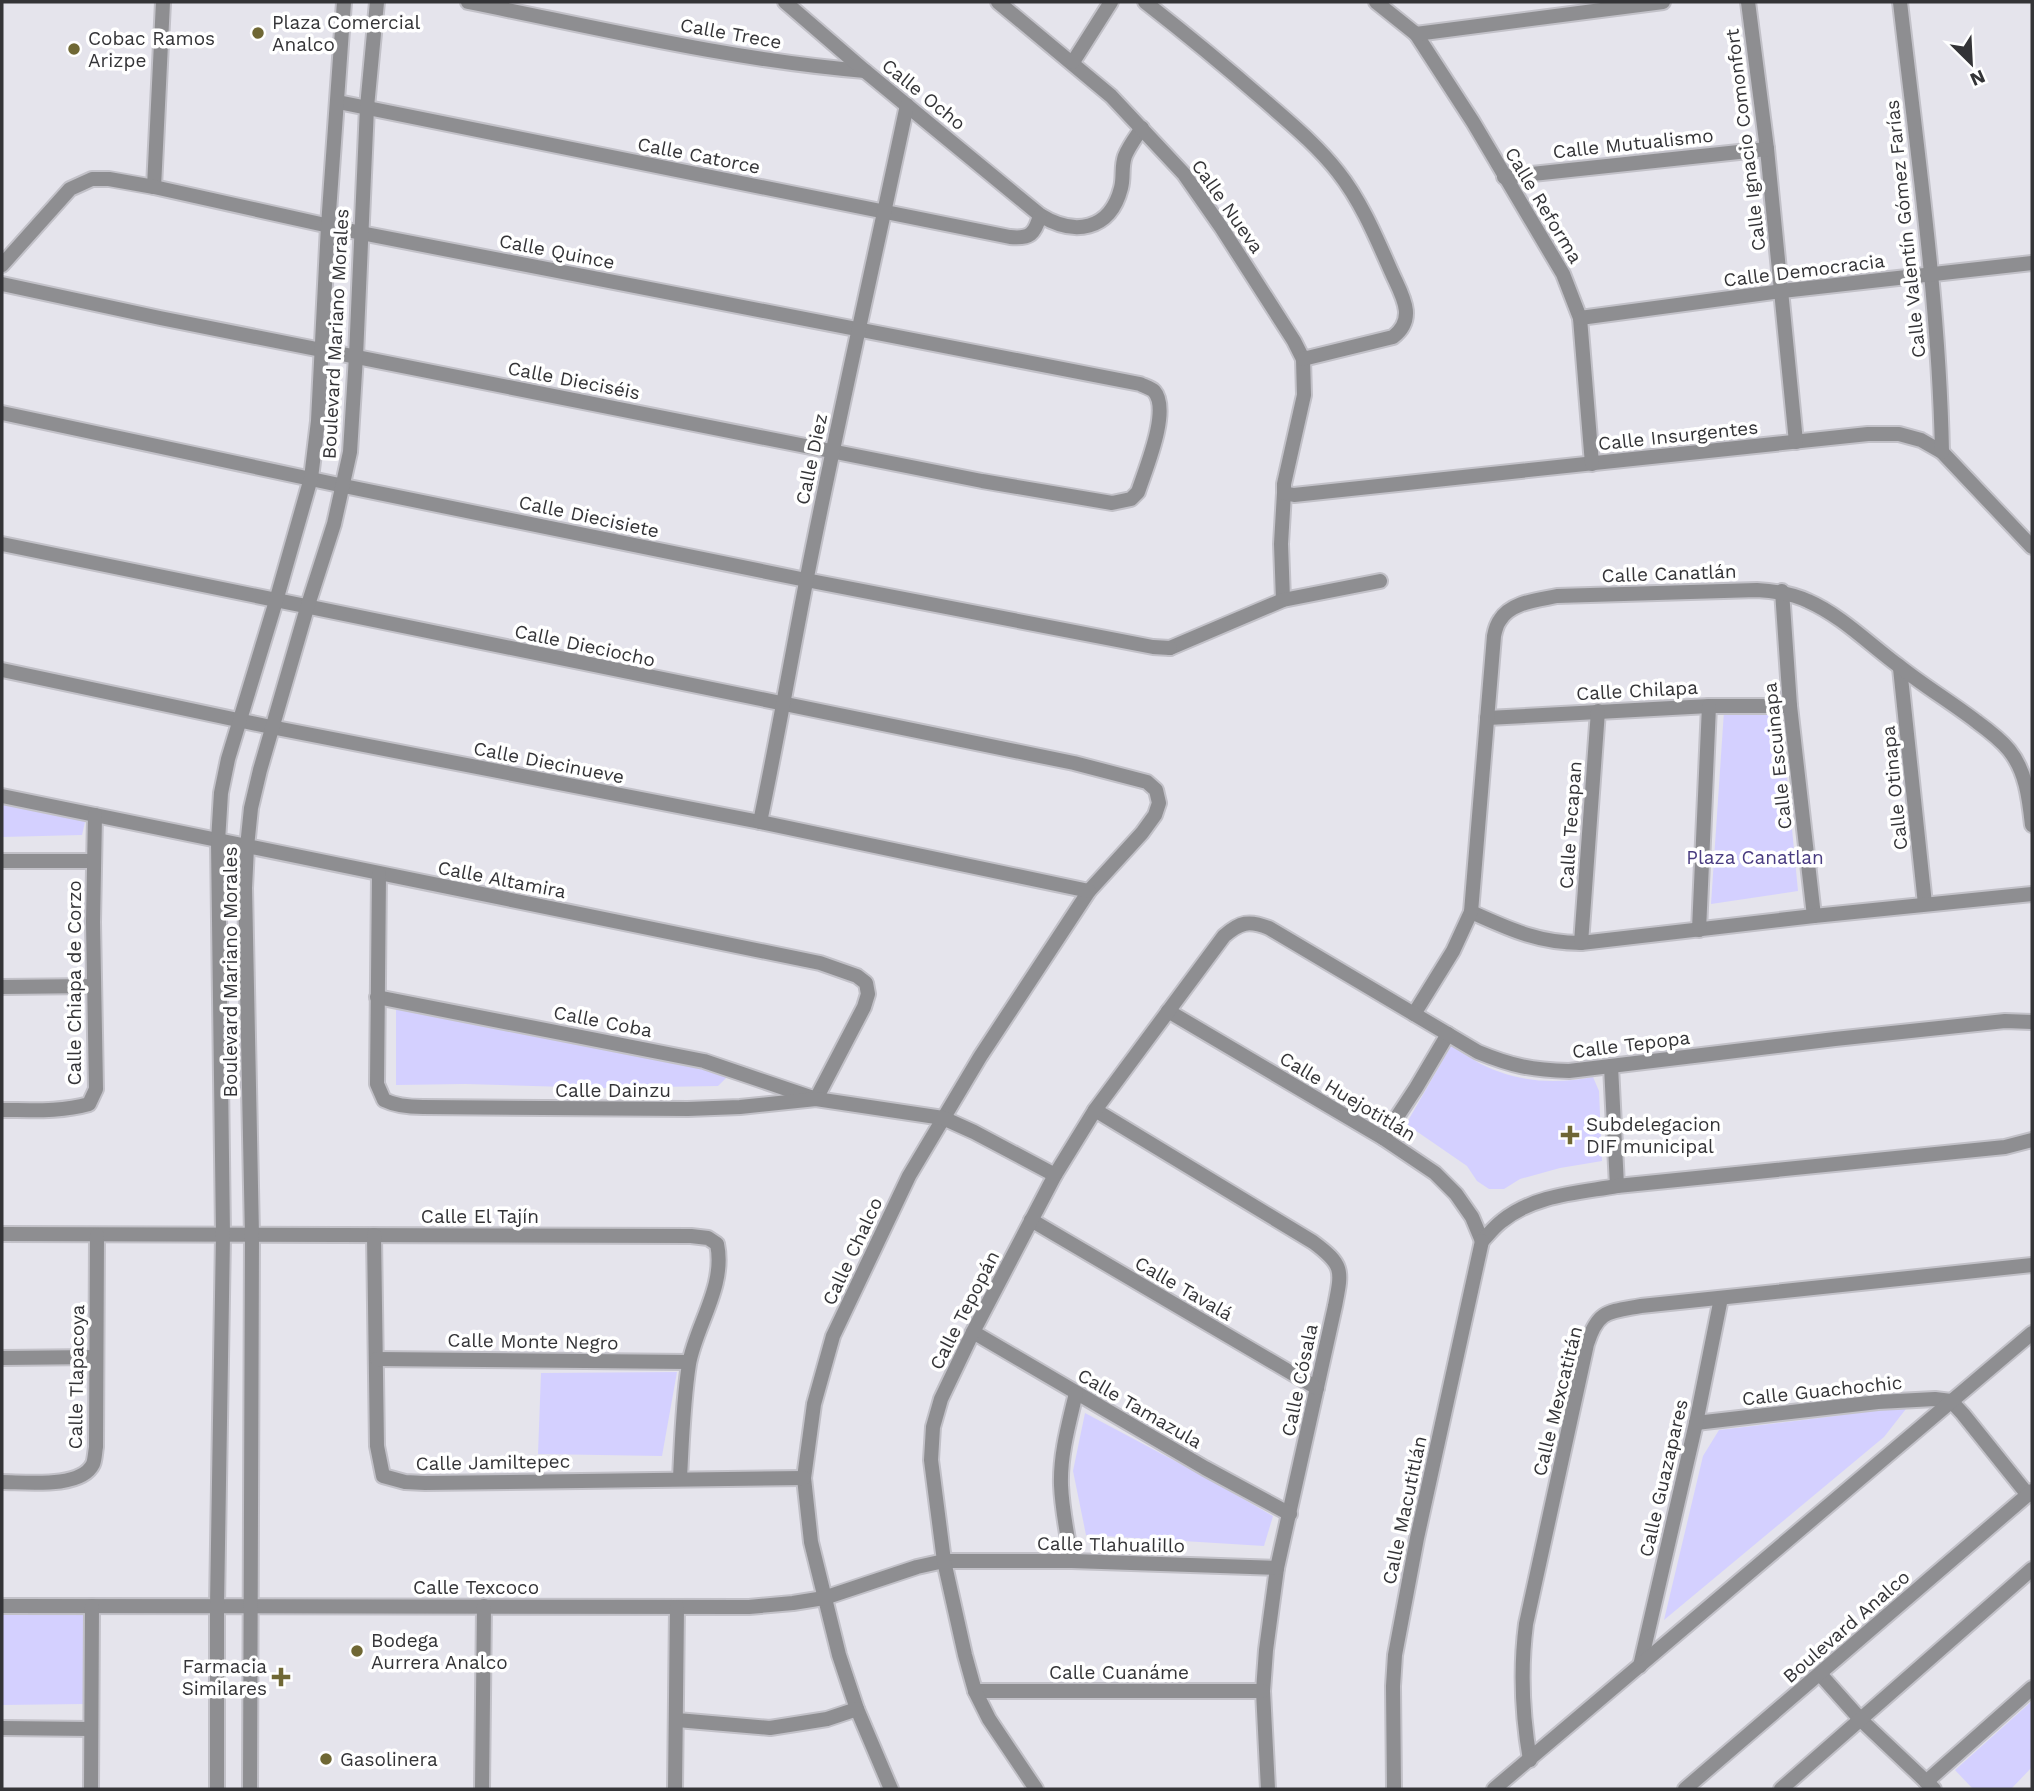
<svg xmlns="http://www.w3.org/2000/svg" width="2034" height="1791" viewBox="0 0 2034 1791" font-family="'Work Sans',sans-serif">
<rect width="100%" height="100%" fill="#e5e4ec"/>
<g fill="#d4d0ff">
<polygon points="1724,711 1781,715 1798,891 1711,904"/>
<polygon points="2,801 86,818 82,835 2,837"/>
<path d="M396,1009C472,1024 547,1039 623,1052C650,1057 707,1063 728,1076L718,1086L600,1088L465,1084L396,1085Z"/>
<path d="M1451,1046C1466,1055 1483,1067 1500,1072C1529,1083 1563,1083 1593,1077L1599,1091L1602,1161L1560,1168L1520,1179L1504,1189H1489L1477,1181L1467,1166L1406,1124Z"/>
<polygon points="677,1372 662,1456 538,1454 541,1373"/>
<polygon points="1913,1400 1884,1437 1664,1620 1703,1456 1719,1430 1836,1416"/>
<polygon points="1085,1413 1207,1478 1273,1516 1264,1546 1086,1535 1073,1471"/>
<polygon points="89,1612 84,1704 2,1705 2,1613"/>
<polygon points="2032,1701 2032,1767 2011,1789 1973,1789 1955,1770"/>
</g>
<g fill="none" stroke-linecap="round" stroke-linejoin="round">
<g stroke="#c2c1c8" stroke-width="18">
<g id="pedestrian">
<polyline points="1283,600 1281,544 1284,493"/>
<polyline points="1170,648 1283,600 1380,581"/>
</g>
</g>
<g stroke="#c2c1c8" stroke-width="18">
<g id="minor">
<path d="M468,2C599,28 731,60 865,71"/>
<path d="M785,2L865,71L1040,215C1074,236 1110,231 1121,188C1124,177 1121,167 1125,156C1129,146 1136,137 1142,128"/>
<polyline points="998,2 1111,96 1184,174 1221,227 1294,341 1303,359 1304,395 1284,484 1284,493 1294,495 1868,434 1899,434 1921,440 1942,452 2032,547"/>
<path d="M1145,2C1186,34 1226,67 1265,101C1290,123 1317,145 1338,172C1361,201 1376,237 1391,271C1401,294 1418,318 1393,337L1303,359"/>
<polyline points="1376,2 1416,34 1473,122 1563,274 1580,318 1592,464"/>
<polyline points="1748,2 1767,149 1796,442"/>
<path d="M1900,2C1917,151 1939,302 1942,452"/>
<polyline points="1416,34 1663,2"/>
<polyline points="1073,62 1111,2"/>
<path d="M338,102L1010,237C1030,239 1035,234 1040,215"/>
<polyline points="1504,177 1767,149"/>
<polyline points="154,187 163,2"/>
<path d="M2,265L70,189L92,179H109L154,187L361,233L1140,384C1144,386 1151,388 1154,391C1171,410 1145,470 1138,492L1131,499L1112,503L982,481L160,318L2,284"/>
<polyline points="1580,318 1782,291 2032,263"/>
<polyline points="2,413 344,486 806,580 1153,647 1170,648"/>
<polyline points="2,544 1074,763 1147,782 1156,790 1159,803 1155,815 1142,833 1089,891 980,1057 909,1176 833,1336 814,1404 804,1478 811,1542 839,1655 857,1709 891,1789"/>
<polyline points="1782,591 1790,706 1814,916"/>
<polyline points="1900,668 1925,904"/>
<polyline points="2,670 271,727 760,822 1089,891"/>
<polyline points="1487,718 1709,706 1790,706"/>
<polyline points="2,796 820,963 857,976 866,983 868,994 864,1007 816,1099 704,1061 377,997"/>
<path d="M760,822C777,741 791,659 807,577C838,419 874,262 907,105"/>
<polyline points="2,861 93,861"/>
<path d="M379,874L377,1084L384,1100C396,1106 409,1107 423,1107L688,1109L740,1107L816,1099L943,1118L974,1132L1055,1175"/>
<path d="M1471,912C1509,929 1538,943 1581,943L1814,916L2032,894"/>
<polyline points="1699,930 1709,706"/>
<polyline points="1581,943 1598,711"/>
<polyline points="2,987 94,986"/>
<polyline points="1168,1011 1383,1138 1435,1173 1456,1194 1472,1217 1482,1241"/>
<path d="M1414,1014L1453,951L1471,912L1494,636C1495,631 1497,624 1500,620C1511,602 1538,600 1557,596L1757,590C1775,591 1791,593 1808,601C1842,616 1869,644 1899,666C1924,686 1951,702 1977,722C1988,730 2000,739 2009,750C2026,771 2029,798 2032,825"/>
<polyline points="1611,1066 1617,1186"/>
<path d="M2,1110C32,1110 61,1112 89,1104L96,1089L93,922L95,815"/>
<path d="M1095,1110L1313,1242C1344,1265 1342,1270 1335,1306L1277,1568L1266,1650L1263,1691L1268,1789"/>
<polyline points="1383,1138 1416,1088 1448,1034"/>
<polyline points="1031,1220 1317,1388"/>
<path d="M2,1234L691,1236L708,1238L717,1244C726,1286 696,1325 689,1364C683,1402 682,1440 680,1478"/>
<polyline points="374,1235 377,1446 383,1476 405,1482 425,1483 804,1478"/>
<path d="M1482,1241C1488,1235 1494,1227 1502,1221C1534,1195 1577,1193 1617,1186L2005,1147L2032,1140"/>
<polyline points="973,1332 1205,1468 1290,1514"/>
<polyline points="2,1358 96,1357"/>
<polyline points="377,1359 689,1362"/>
<polyline points="1696,1423 1878,1402 1935,1399 1951,1401 1963,1414 2028,1495"/>
<path d="M2,1482C25,1482 81,1489 93,1464C95,1459 95,1452 96,1447L97,1235"/>
<path d="M1072,1561C1067,1535 1062,1510 1061,1485C1060,1454 1069,1423 1076,1393"/>
<polyline points="2,1606 749,1607 793,1603 824,1598 917,1567 944,1561 1072,1561 1277,1568"/>
<polyline points="1640,1666 1696,1423 1721,1298"/>
<polyline points="1820,1674 1861,1720 1934,1789"/>
<polyline points="975,1691 1263,1691"/>
<polyline points="677,1720 770,1728 827,1719 857,1709"/>
<polyline points="2,1728 91,1729"/>
<path d="M1530,1760C1522,1714 1520,1670 1526,1624L1587,1344C1598,1310 1608,1312 1641,1306L2032,1265"/>
<polyline points="1926,1782 2032,1688"/>
<polyline points="91,1789 92,1606"/>
<polyline points="482,1789 484,1606"/>
<polyline points="675,1789 677,1607"/>
<path d="M1036,1789L989,1719L975,1691L965,1655L944,1561L931,1460L933,1427L941,1399L973,1332L1055,1175L1095,1110L1224,936C1240,922 1249,920 1269,928L1478,1052C1512,1066 1532,1070 1569,1071L1835,1039L2005,1021L2032,1022"/>
<polyline points="1394,1789 1393,1686 1395,1655 1417,1538 1482,1241"/>
<polyline points="1494,1789 2032,1333"/>
<polyline points="1781,1789 2032,1569"/>
</g>
</g>
<g stroke="#c2c1c8" stroke-width="18">
<g id="tertiary">
<polyline points="217,1789 217,1606 223,1235 218,841 221,793 228,759 276,601 311,478 318,421 328,226 344,2"/>
<polyline points="250,1789 252,1236 245,888 247,847 251,808 260,770 307,608 334,524 350,452 356,356 367,107 377,2"/>
<polyline points="1685,1789 2032,1491"/>
</g>
</g>
<use href="#pedestrian" stroke="#8e8e91" stroke-width="14"/>
<use href="#minor" stroke="#8e8e91" stroke-width="14"/>
<use href="#tertiary" stroke="#8e8e91" stroke-width="14"/>
</g>
<g fill="#6f6734" stroke="#fff" stroke-width="2.5">
<circle cx="258" cy="33" r="7"/>
<circle cx="74" cy="49" r="7"/>
<path d="M1566.5 1124.5h7v7h7v7h-7v7h-7v-7h-7v-7h7z"/>
<circle cx="357" cy="1651" r="7"/>
<path d="M277.5 1666.5h7v7h7v7h-7v7h-7v-7h-7v-7h7z"/>
<circle cx="326" cy="1759" r="7"/>
</g>
<g text-anchor="middle" stroke-width="7" stroke-linejoin="round" paint-order="stroke">
<g font-size="19" fill="#343437" stroke="#fff" text-anchor="start">
<text x="272" y="29">Plaza Comercial<tspan x="272" dy="22">Analco</tspan></text>
<text x="88" y="45">Cobac Ramos<tspan x="88" dy="22">Arizpe</tspan></text>
<text x="1586" y="1131">Subdelegacion<tspan x="1586" dy="22">DIF municipal</tspan></text>
<text x="371" y="1647">Bodega<tspan x="371" dy="22">Aurrera Analco</tspan></text>
<text x="267" y="1673" text-anchor="end">Farmacia<tspan x="267" dy="22">Similares</tspan></text>
<text x="340" y="1766">Gasolinera</text>
</g>
<g font-size="19" fill="#343437" stroke="#fff">
<text transform="translate(731 33) rotate(10)" y="7">Calle Trece</text>
<text transform="translate(924 94) rotate(39)" y="7">Calle Ocho</text>
<text transform="translate(1745 140) rotate(-97)" y="7">Calle Ignacio Comonfort</text>
<text transform="translate(1633 143) rotate(-6)" y="7">Calle Mutualismo</text>
<text transform="translate(699 155) rotate(11)" y="7">Calle Catorce</text>
<text transform="translate(1544 205) rotate(59)" y="7">Calle Reforma</text>
<text transform="translate(1228 206) rotate(55)" y="7">Calle Nueva</text>
<text transform="translate(1905 229) rotate(-96)" y="7">Calle Valentín Gómez Farías</text>
<text transform="translate(557 251) rotate(11)" y="7">Calle Quince</text>
<text transform="translate(1804 270) rotate(-7)" y="7">Calle Democracia</text>
<text transform="translate(335 334) rotate(-87)" y="7">Boulevard Mariano Morales</text>
<text transform="translate(574 380) rotate(11)" y="7">Calle Dieciséis</text>
<text transform="translate(1678 435) rotate(-6)" y="7">Calle Insurgentes</text>
<text transform="translate(811 459) rotate(-78)" y="7">Calle Diez</text>
<text transform="translate(589 516) rotate(12)" y="7">Calle Diecisiete</text>
<text transform="translate(1669 573) rotate(-2)" y="7">Calle Canatlán</text>
<text transform="translate(585 645) rotate(12)" y="7">Calle Dieciocho</text>
<text transform="translate(1637 690) rotate(-3)" y="7">Calle Chilapa</text>
<text transform="translate(1777 756) rotate(-96)" y="7">Calle Escuinapa</text>
<text transform="translate(549 762) rotate(11)" y="7">Calle Diecinueve</text>
<text transform="translate(1894 788) rotate(-96)" y="7">Calle Otinapa</text>
<text transform="translate(1570 825) rotate(-86)" y="7">Calle Tecapan</text>
<text transform="translate(502 879) rotate(11)" y="7">Calle Altamira</text>
<text transform="translate(230 972) rotate(-90)" y="7">Boulevard Mariano Morales</text>
<text transform="translate(74 983) rotate(-90)" y="7">Calle Chiapa de Corzo</text>
<text transform="translate(603 1021) rotate(11)" y="7">Calle Coba</text>
<text transform="translate(1631 1044) rotate(-7)" y="7">Calle Tepopa</text>
<text x="613" y="1097">Calle Dainzu</text>
<text transform="translate(1348 1096) rotate(31)" y="7">Calle Huejotitlán</text>
<text x="480" y="1223">Calle El Tajín</text>
<text transform="translate(852 1251) rotate(-65)" y="7">Calle Chalco</text>
<text transform="translate(1184 1288) rotate(30)" y="7">Calle Tavalá</text>
<text transform="translate(964 1310) rotate(-63)" y="7">Calle Tepopán</text>
<text transform="translate(533 1341) rotate(1)" y="7">Calle Monte Negro</text>
<text transform="translate(76 1377) rotate(-89)" y="7">Calle Tlapacoya</text>
<text transform="translate(1299 1380) rotate(-78)" y="7">Calle Cósala</text>
<text transform="translate(1822 1390) rotate(-6)" y="7">Calle Guachochic</text>
<text transform="translate(1557 1401) rotate(-76)" y="7">Calle Mexcatitán</text>
<text transform="translate(1140 1408) rotate(30)" y="7">Calle Tamazula</text>
<text transform="translate(493 1462) rotate(-1)" y="7">Calle Jamiltepec</text>
<text transform="translate(1663 1478) rotate(-77)" y="7">Calle Guazapares</text>
<text transform="translate(1404 1510) rotate(-78)" y="7">Calle Macutitlán</text>
<text transform="translate(1111 1544) rotate(1)" y="7">Calle Tlahualillo</text>
<text x="476" y="1594">Calle Texcoco</text>
<text transform="translate(1846 1626) rotate(-41)" y="7">Boulevard Analco</text>
<text x="1119" y="1679">Calle Cuanáme</text>
</g>
<g font-size="19" fill="#493c81" stroke="#fff">
<text x="1755" y="864">Plaza Canatlan</text>
</g>
</g>
<rect width="2034" height="1791" fill="none" stroke="#343437" stroke-width="7"/>
<g transform="translate(1971 63) rotate(156)" stroke="#ffffff" stroke-width="5" paint-order="stroke">
<path d="M0-5L12 26L0 18L-12 26Z" fill="#343437"/>
<text y="-10" font-size="19" font-weight="bold" text-anchor="middle" fill="#343437">N</text>
</g>
</svg>
